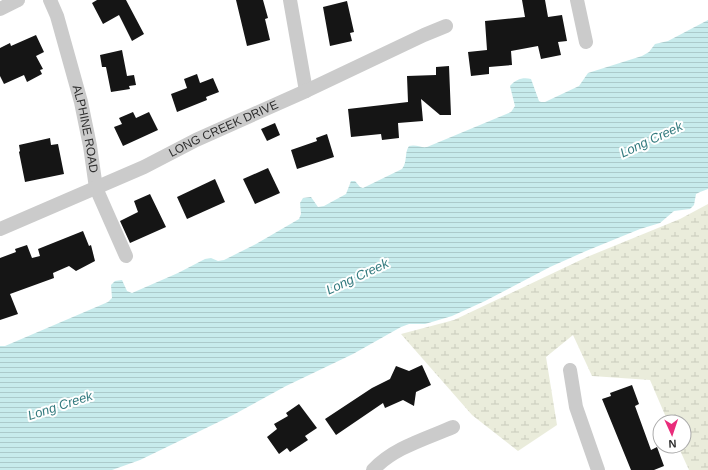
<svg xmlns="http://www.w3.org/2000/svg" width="708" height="470" viewBox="0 0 708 470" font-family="Helvetica,sans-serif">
<defs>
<pattern id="wetland-marsh" width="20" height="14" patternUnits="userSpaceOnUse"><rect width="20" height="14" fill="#eaecdb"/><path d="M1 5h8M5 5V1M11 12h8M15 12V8" fill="none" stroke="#c9cbbc"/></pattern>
<pattern id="water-rules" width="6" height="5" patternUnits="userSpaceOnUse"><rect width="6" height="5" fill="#c7ebec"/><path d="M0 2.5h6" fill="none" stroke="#abcacb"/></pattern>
</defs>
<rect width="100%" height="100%" fill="#fff"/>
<polygon fill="url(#wetland-marsh)" points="708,204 708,470 689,470 678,446 684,446 684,422 668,422 650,380 592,376 573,335 546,357 557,425 518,451 472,415 401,334 454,320 587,257 680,219"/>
<path fill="url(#water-rules)" d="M708,20V189L700,192L696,194L694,205L690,209L674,211L660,223L640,229L586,251L550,267L485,301L452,316L425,324H409L401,327L353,354L286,386L233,415L140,460L112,470H0V346H5L108,302L112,298L111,285L115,281L122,280L127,291L132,293L178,273L205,259L211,258L218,261L224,260L256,244L299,219L301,214L300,203L303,198L311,197L318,207L324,206L346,194L351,181H355L360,187L363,188L402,169C408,161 404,153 409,146C416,144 421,148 427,147L511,112L515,106L510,86C516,79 523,77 531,79L539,101L541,102H545L579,86L588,73L642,56L649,52L655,44L668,41Z"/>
<g fill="#151515">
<polygon points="97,0 126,0 144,34 132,41 119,15 103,24 92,3"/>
<polygon points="236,0 263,0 268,18 265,19 270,40 247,46"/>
<polygon points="522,0 545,0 548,17 562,15 567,41 558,42 561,55 541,59 538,46 511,51 512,65 489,67 489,74 471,76 468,52 487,50 485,21 525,17"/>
<polygon points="347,1 354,32 350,33 352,41 330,46 323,7"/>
<polygon points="36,35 44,52 36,56 43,69 40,70 42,74 27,82 24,75 4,84 0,76 0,48 10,43 11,46"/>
<polygon points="122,50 127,76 134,75 136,85 129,86 130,89 111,92 106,67 102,67 100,55"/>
<polygon points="449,66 451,115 440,115 421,99 423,121 398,123 399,138 382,140 381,134 351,137 348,109 408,102 407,76 436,75 436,67"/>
<polygon points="197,74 200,83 213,78 219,92 206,97 207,100 177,112 171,94 187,88 184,79"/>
<polygon points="133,112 136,118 149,112 158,130 123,146 114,127 122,124 119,118"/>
<polygon points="275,123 280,135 267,141 261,129"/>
<polygon points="327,134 334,157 297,169 291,150 317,141 316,138"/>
<polygon points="50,138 51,145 58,144 64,174 25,182 19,152 20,151 19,145"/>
<polygon points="268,168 280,193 255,204 243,179"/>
<polygon points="215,179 225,202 187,219 177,197"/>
<polygon points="150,194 166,227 130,243 120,221 138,212 134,201"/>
<polygon points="83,231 89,246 91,245 95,261 76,271 69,266 53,273 54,278 10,294 18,314 0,320 0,258 16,252 15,249 27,245 32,258 40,256 38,249"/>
<polygon points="422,365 431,385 416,392 414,406 403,400 385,408 383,403 336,435 325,419 372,388 390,379 396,366 409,371"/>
<polygon points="632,385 639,404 635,406 651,450 657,447 664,466 654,470 631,470 602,399 611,396 610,393"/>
<polygon points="299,404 317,428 305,436 308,440 290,452 287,448 279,454 267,437 277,429 274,424 288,416 286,413"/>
</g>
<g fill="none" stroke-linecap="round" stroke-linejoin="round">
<g stroke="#cbcbcb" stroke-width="14">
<path id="s1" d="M50,0L57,16L81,102L90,146L96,188L126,256"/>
<polyline points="290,0 306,91"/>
<polyline points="577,0 586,42"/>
<polyline points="0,9 18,0"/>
<path id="s2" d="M0,229L144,167L196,140L306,91L424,35L446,26"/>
<polyline points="570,370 576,407 598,470"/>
<path d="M373,470C393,448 425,439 453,427"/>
</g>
</g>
<g text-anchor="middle" stroke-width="4" stroke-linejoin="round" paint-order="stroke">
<g font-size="12" fill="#2e2e2e" stroke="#fff">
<text dy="4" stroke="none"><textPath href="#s1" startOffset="134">ALPHINE ROAD</textPath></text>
<text dy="4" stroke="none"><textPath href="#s2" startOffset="245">LONG CREEK DRIVE</textPath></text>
</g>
<g font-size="13" font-style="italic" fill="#347b7f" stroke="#fff">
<text transform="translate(651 139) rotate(-25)" y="5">Long Creek</text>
<text transform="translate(357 276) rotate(-25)" y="5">Long Creek</text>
<text transform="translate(60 405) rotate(-18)" y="5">Long Creek</text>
</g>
</g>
<g transform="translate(672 434) rotate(177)"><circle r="19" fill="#ffffff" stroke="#ababab"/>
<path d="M0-3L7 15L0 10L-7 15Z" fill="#e92c7b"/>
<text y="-6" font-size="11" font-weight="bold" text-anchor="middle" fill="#2e2e2e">N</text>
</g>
</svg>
